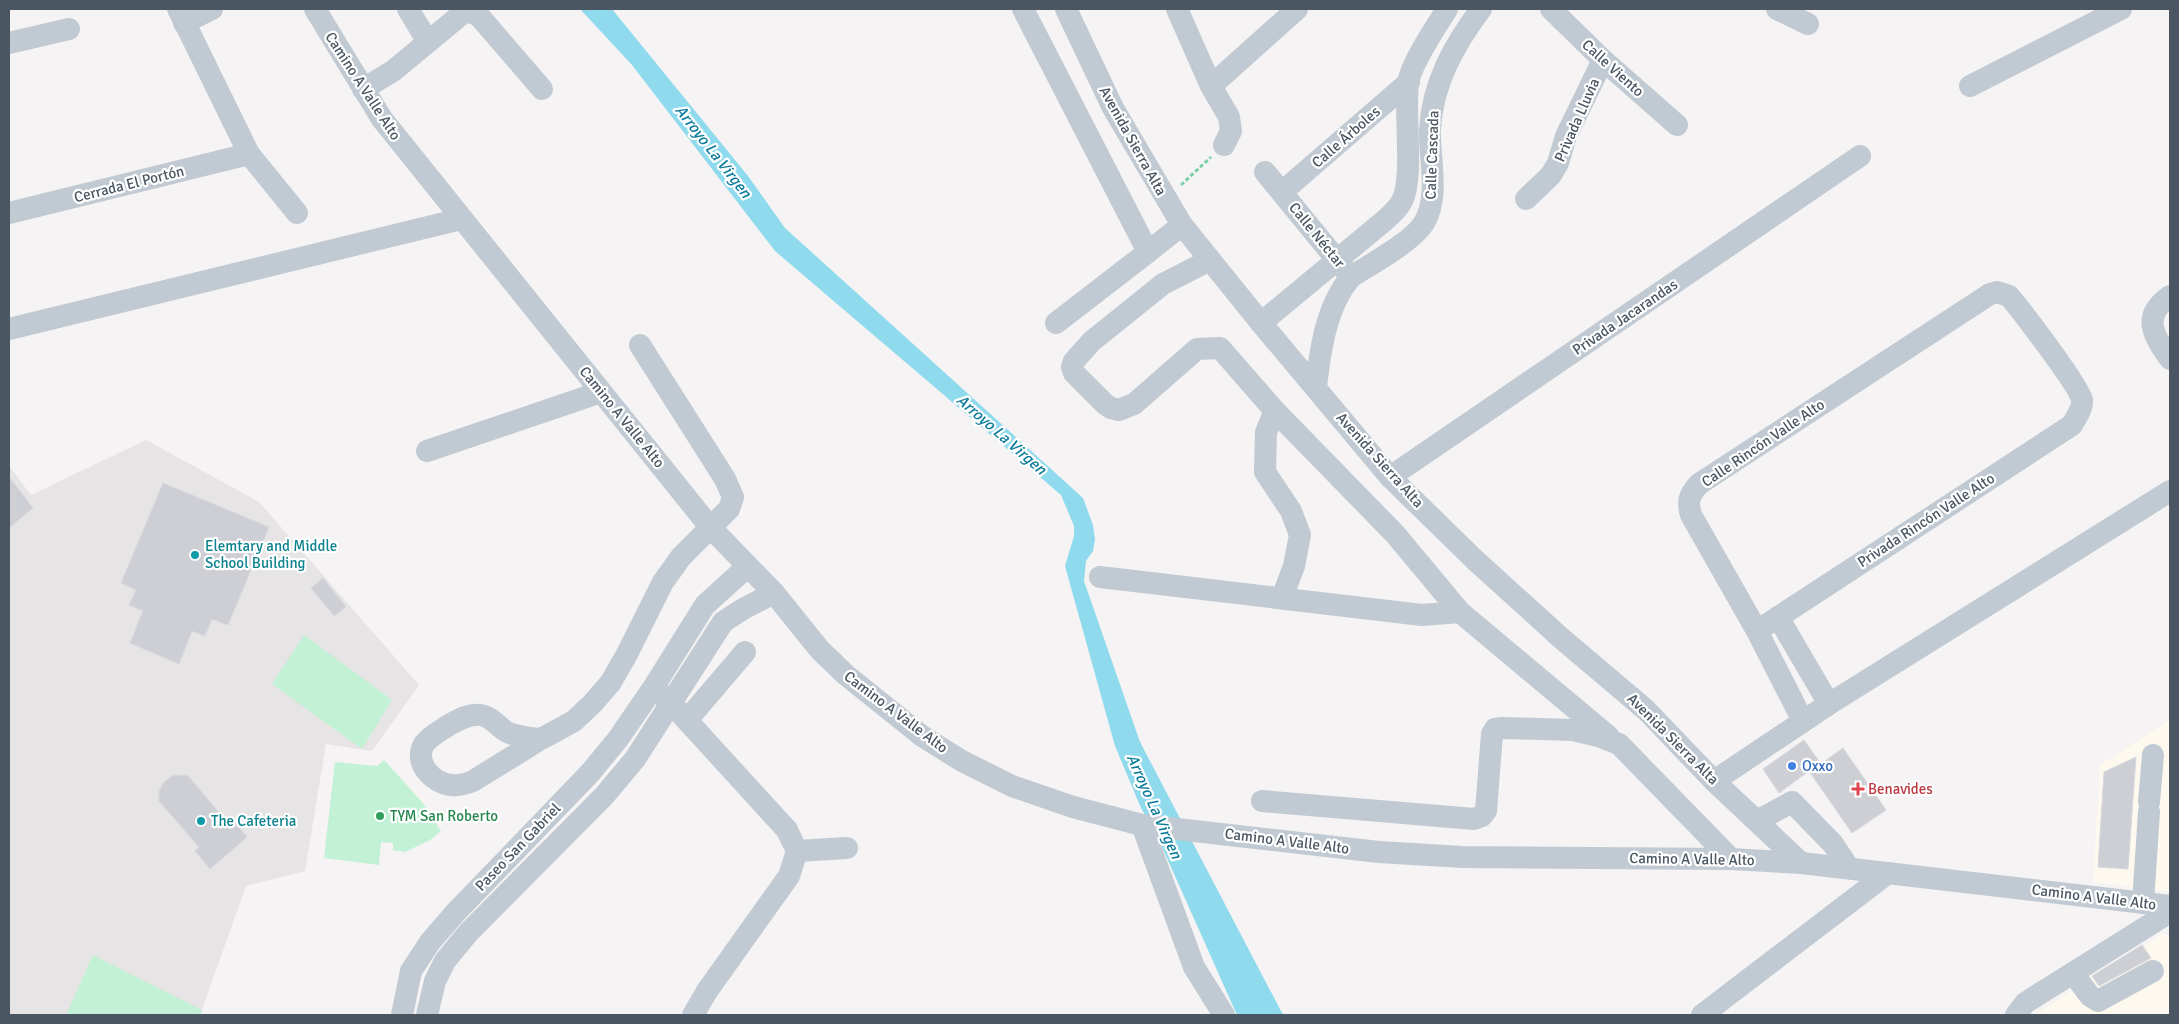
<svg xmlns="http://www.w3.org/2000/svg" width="2179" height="1024" viewBox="0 0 2179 1024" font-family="Signika,sans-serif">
<rect width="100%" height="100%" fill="#f5f3f3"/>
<g fill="#fdf9ef">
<polygon points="2170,720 2170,892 2093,882 2100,765"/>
<polygon points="2162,934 2170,936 2170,1015 2034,1015"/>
</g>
<polygon fill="#e6e4e5" points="146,440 259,502 419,685 372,751 326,744 305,871 246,886 200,1015 9,1015 9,466 31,495"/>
<g fill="#c3f1d5">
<polygon points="304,635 392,700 362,749 272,684"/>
<polygon points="384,760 422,802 441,831 430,840 405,852 393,850 393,843 381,842 379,865 324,858 335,762 377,766"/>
<polygon points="93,955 202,1010 200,1015 66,1015"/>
</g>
<polygon fill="#90daee" points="580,9 612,9 748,176 785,228 1083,498 1093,525 1095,539 1093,551 1086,561 1084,581 1140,742 1282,1013 1285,1015 1237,1015 1158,838 1141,808 1115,746 1065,566 1074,536 1074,526 1061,495 775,251 632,65"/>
<g fill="#cdcfd5" stroke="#d7d9de">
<polygon points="9,477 33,508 9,528"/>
<polygon points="163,483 269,527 228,625 212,619 205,636 192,631 179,664 130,643 143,611 129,605 136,590 121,583"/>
<polygon points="323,578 346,607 334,616 311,588"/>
<polygon points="1804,740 1821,764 1843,748 1886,810 1852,833 1809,771 1779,793 1763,769"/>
<polygon points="2136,757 2128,869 2098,867 2104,772"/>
<polygon points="180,775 188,776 227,822 232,819 247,837 210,869 195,851 199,847 159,801 159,791 164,782 172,776"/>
<polygon points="2142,945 2151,958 2099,986 2092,976"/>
</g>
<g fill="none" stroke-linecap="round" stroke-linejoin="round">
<polyline stroke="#7ad0a6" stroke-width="3" stroke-dasharray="4 2.5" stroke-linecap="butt" points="1181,185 1211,157"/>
<g stroke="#c1cad2" stroke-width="22">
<polyline points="178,9 249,154 297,213"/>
<polyline points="315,9 382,119 710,527 774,593 820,650 846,675 922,736 962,761 1012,786 1073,807 1142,825 1379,852 1462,857 1731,859 1801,863 2170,906"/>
<polyline points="408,9 428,42"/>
<polyline points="1023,9 1148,252 1182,225"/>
<polyline points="1066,9 1113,108 1182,225 1261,323 1390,477 1475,560 1561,638 1646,710 1714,781 1801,863"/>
<polyline points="1177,9 1211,86 1229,117 1231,131 1224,145"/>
<polyline points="1551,9 1603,60 1677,125"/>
<polyline points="1777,9 1808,24"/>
<polyline points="184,23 212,9"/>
<polyline points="9,43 69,29"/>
<polyline points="1211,86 1297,9"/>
<polyline points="1970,86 2121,9"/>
<polyline points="363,89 393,71 463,13 472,12 480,17 542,89"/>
<polyline points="1265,172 1346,271"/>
<polyline points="1282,192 1409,82"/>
<polyline points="1526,199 1551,175 1558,163 1566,136 1603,60"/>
<polyline points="9,213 249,154"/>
<polyline points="1210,260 1163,284 1092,341 1074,361 1072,367 1074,373 1105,404 1111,408 1119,410 1134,404 1197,349 1220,348 1275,411 1395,534 1460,612"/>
<path d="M2170,296C2141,316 2153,335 2170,359"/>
<polyline points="1056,323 1148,252"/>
<path d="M1261,323L1384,221C1391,215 1398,209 1402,201C1414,179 1404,112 1408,83C1411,63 1436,27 1447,9"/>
<polyline points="9,329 461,219"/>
<path d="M1316,387C1320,351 1326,306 1351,277C1371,264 1412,242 1424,223C1440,196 1429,159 1430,130C1432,84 1454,45 1481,9"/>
<polyline points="1275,411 1266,432 1265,472 1291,511 1300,535 1294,566 1282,598"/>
<polyline points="427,451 601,392"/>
<polyline points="1390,477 1860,156"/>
<polyline points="1100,577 1422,615 1460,612 1608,736"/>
<polyline points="1778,617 1829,704"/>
<path d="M1757,631L2072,425C2076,417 2083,409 2082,400C2080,387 2021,310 2009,296L1997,292L1990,294L1699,484C1689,495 1687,501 1691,515L1757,631L1803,721"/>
<polyline points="661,694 671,703 787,830 797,851 789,876 707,991 693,1015"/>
<polyline points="687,720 745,652"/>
<path d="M541,739C530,738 517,737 507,732C498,727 492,717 481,715C470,713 458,720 449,725C440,731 430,736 424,744C413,763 433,783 451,785C459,786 466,784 473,781L541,739L574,721L593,703L611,682L627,654L663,582L681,557L729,509L733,497L725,479L640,345"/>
<polyline points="1714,781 1829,704 2170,491"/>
<polyline points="1262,801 1474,819 1482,816 1486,811 1492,734 1495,729 1502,728 1573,730 1598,736 1619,744 1731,859"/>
<polyline points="2149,802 2153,755"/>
<polyline points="1757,821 1792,802 1833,844 1849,868"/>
<polyline points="1142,825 1194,967 1224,1015"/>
<polyline points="797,851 847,848"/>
<polyline points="2143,903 2149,812"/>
<polyline points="2073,973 2090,996 2098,1001 2153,971"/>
<polyline points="402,1015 411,971 430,942 456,912 590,773 618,739 653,688 705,605 748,566"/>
<polyline points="427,1015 435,981 445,961 468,933 604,796 635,759 723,622 743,609 774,593"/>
<polyline points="1702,1015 1888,873"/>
<polyline points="2016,1015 2025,1003 2170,912"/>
</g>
</g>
<g fill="#0f9aa8" stroke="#fff" stroke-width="2">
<circle cx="195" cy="555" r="5"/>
<circle cx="201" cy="821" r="5"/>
</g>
<circle fill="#3f7fe0" stroke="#fff" stroke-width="2" cx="1792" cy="766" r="5"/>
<path fill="#e0444e" stroke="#fff" stroke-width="2" d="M1855.5 781.5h5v5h5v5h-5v5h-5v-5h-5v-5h5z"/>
<circle fill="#2e9e5b" stroke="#fff" stroke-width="2" cx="380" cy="816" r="5"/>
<g text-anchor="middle" stroke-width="4.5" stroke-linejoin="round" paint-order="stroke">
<g font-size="15" fill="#4a5661" stroke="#fff">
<text transform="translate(1613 68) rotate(42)" y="5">Calle Viento</text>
<text transform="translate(363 86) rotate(57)" y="5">Camino A Valle Alto</text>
<text transform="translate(1577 120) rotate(-66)" y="5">Privada Lluvia</text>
<text transform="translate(1346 137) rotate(-41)" y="5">Calle Árboles</text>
<text transform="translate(1133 141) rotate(61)" y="5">Avenida Sierra Alta</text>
<text transform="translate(1432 155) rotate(-88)" y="5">Calle Cascada</text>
<text transform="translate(129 184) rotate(-14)" y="5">Cerrada El Portón</text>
<text transform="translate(1317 235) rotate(51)" y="5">Calle Néctar</text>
<text transform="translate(1625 317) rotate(-34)" y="5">Privada Jacarandas</text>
<text transform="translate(622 417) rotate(51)" y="5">Camino A Valle Alto</text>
<text transform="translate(1763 443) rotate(-34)" y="5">Calle Rincón Valle Alto</text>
<text transform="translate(1380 460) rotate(48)" y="5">Avenida Sierra Alta</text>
<text transform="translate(1926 520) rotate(-33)" y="5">Privada Rincón Valle Alto</text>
<text transform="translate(896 712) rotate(37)" y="5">Camino A Valle Alto</text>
<text transform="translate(1673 739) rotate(45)" y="5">Avenida Sierra Alta</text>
<text transform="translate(1287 841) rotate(7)" y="5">Camino A Valle Alto</text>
<text transform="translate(518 847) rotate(-46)" y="5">Paseo San Gabriel</text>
<text transform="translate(1692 859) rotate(1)" y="5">Camino A Valle Alto</text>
<text transform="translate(2094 897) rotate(7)" y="5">Camino A Valle Alto</text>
</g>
<g font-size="15" fill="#0d838f" stroke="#fff" text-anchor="start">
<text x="205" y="551">Elemtary and Middle<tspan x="205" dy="17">School Building</tspan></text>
<text x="211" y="826">The Cafeteria</text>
</g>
<g font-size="15" fill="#366cbe" stroke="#fff" text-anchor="start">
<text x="1802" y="771">Oxxo</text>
</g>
<g font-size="15" fill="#be3a42" stroke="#fff" text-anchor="start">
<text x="1868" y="794">Benavides</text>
</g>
<g font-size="15" fill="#27864d" stroke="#fff" text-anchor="start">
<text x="390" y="821">TYM San Roberto</text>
</g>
<g font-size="16" font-style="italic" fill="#0c7c9b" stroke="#fff">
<text transform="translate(714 151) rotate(52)" y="6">Arroyo La Virgen</text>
<text transform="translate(1002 434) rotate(41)" y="6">Arroyo La Virgen</text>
<text transform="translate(1155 806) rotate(66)" y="6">Arroyo La Virgen</text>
</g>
</g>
<rect width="2179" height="1024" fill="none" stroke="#4a5661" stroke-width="20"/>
</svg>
